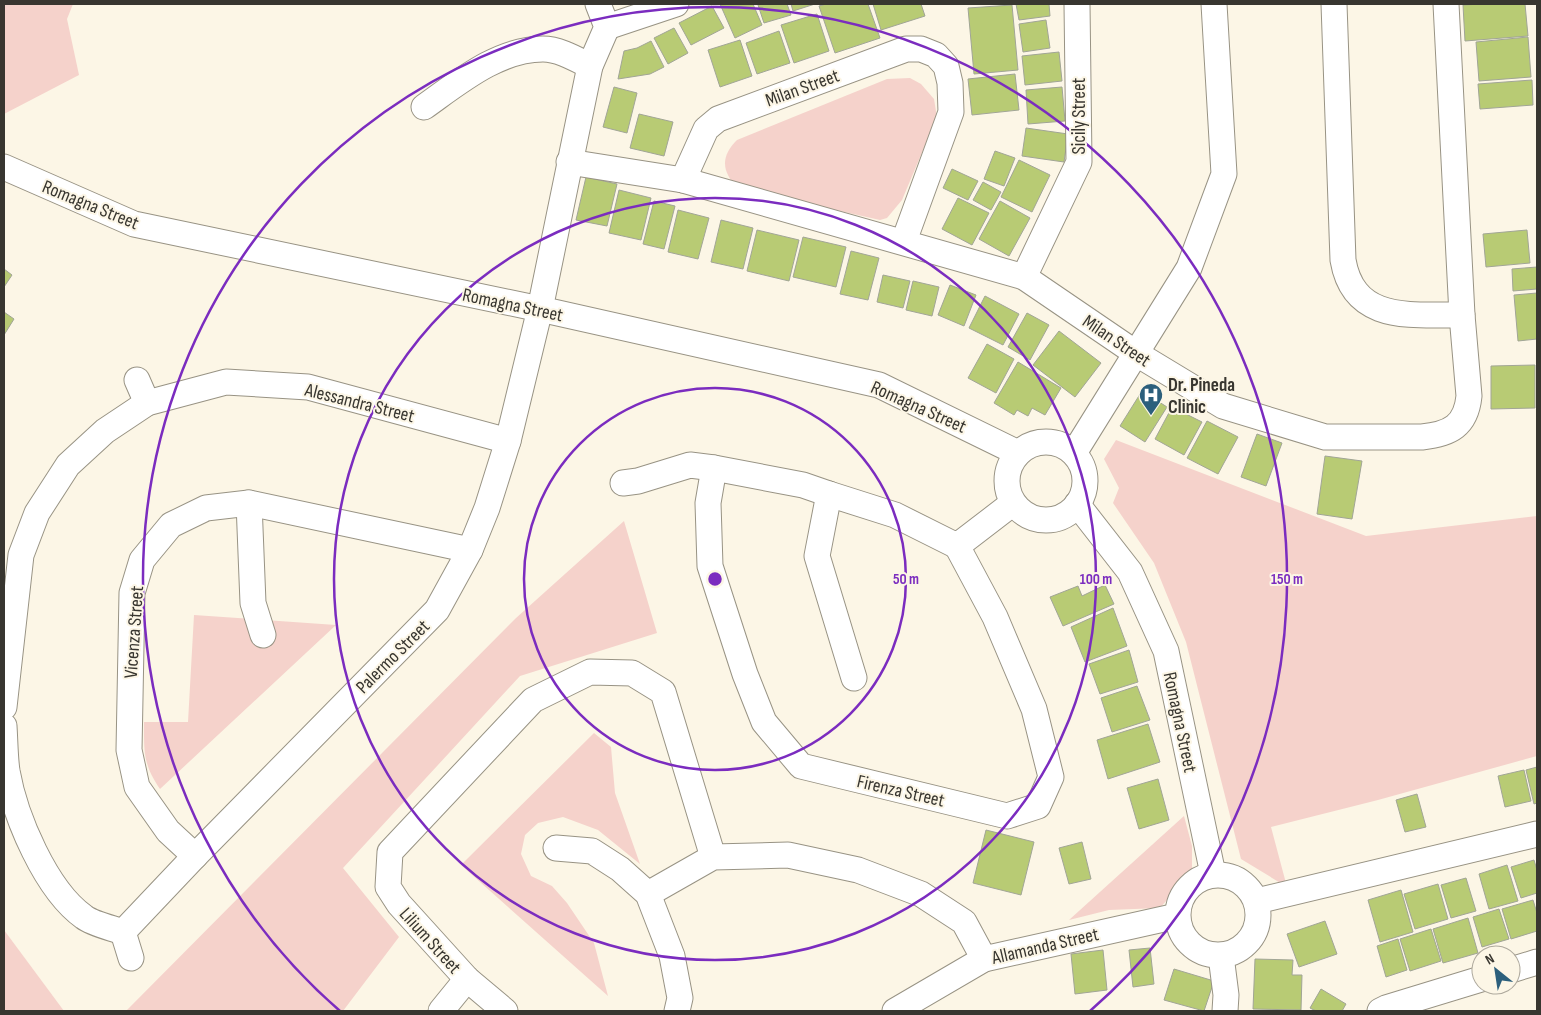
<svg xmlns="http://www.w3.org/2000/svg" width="1541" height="1015" viewBox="0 0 1541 1015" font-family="'Sofia Sans Condensed',sans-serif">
<rect width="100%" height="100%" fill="#fcf6e6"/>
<g fill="#f5d2cb">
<polygon points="4,4 73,4 67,19 79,75 4,114"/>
<path d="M910,78L921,84L934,99L937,117L902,200L887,218L880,220L737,188C722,171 720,157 737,140L887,79Z"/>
<polygon points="1116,440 1366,536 1537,516 1537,756 1378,800 1271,827 1287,887 1241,859 1186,642 1154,563 1113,503 1119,488 1104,459"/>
<polygon points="624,521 657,633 520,676 343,868 399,937 343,1011 126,1011 516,618"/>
<path d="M194,615L336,625L160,789C143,764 144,752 144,722H188Z"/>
<polygon points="594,733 611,747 615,793 640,864 598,830 563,817 538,823 525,835 521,854 531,876 552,886 567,903 594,943 608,996 461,865"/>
<polygon points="1184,816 1192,846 1192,871 1160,908 1109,910 1069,920"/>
<polygon points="4,930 64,1011 4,1011"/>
</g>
<g fill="#b8cb74" stroke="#a1a596">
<polygon points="720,4 753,4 762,25 735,38"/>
<polygon points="761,4 787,4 791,15 764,23 758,5"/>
<polygon points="791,4 815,4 793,11"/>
<polygon points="826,4 868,4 880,38 835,53 819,6"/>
<polygon points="873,4 921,4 925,16 881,30"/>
<polygon points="1016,4 1049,4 1050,16 1019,20"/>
<polygon points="1482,4 1525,4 1528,36 1465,41 1463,5"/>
<polygon points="1012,5 1018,70 974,74 968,8"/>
<polygon points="712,6 724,28 691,45 679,23"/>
<polygon points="817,14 829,51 794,63 781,25"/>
<polygon points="1046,20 1050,48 1023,52 1019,24"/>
<polygon points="674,28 688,53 668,64 654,38"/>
<polygon points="779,31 790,63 757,74 746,43"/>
<polygon points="1528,37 1531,77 1479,81 1476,42"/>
<polygon points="740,40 752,76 720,87 708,50"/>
<polygon points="651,41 664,67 650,74 618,79 624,51 637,48"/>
<polygon points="1059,52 1062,81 1025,85 1022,56"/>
<polygon points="1015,74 1019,110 972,115 968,79"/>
<polygon points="1532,80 1533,105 1480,109 1478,84"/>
<polygon points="614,87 637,93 627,133 603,127"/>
<polygon points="1062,87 1065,121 1028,124 1026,90"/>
<polygon points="639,114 673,122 664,156 630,148"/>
<polygon points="1026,128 1068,134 1064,162 1022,156"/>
<polygon points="995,151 1015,158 1004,186 984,179"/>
<polygon points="1019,160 1050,175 1032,212 1001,197"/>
<polygon points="952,169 978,181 968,200 943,188"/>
<polygon points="586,177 617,184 607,226 576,220"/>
<polygon points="983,182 1001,192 991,210 973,200"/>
<polygon points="619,190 651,198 641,240 609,233"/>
<polygon points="958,198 989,213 972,245 942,229"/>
<polygon points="654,201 675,206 664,249 643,244"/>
<polygon points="1000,201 1030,218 1009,256 979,239"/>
<polygon points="678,210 709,218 698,259 668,252"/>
<polygon points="721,220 753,228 743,269 711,262"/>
<polygon points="757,230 799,240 789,281 747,271"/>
<polygon points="1527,230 1530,263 1486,267 1483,234"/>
<polygon points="803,237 846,247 836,287 793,277"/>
<polygon points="851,251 879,258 868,300 840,294"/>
<polygon points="1537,267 1537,289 1513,291 1512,269"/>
<polygon points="4,269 12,275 4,287"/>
<polygon points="883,275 910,281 903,308 877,302"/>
<polygon points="913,281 939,287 932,316 906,310"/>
<polygon points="950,285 976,295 964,326 938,315"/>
<polygon points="1537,293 1537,339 1518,341 1514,295"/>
<polygon points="985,296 1019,314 1003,345 969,328"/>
<polygon points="4,312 14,319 4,335"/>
<polygon points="1027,313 1049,325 1030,360 1008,347"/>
<polygon points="1059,331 1101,363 1075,397 1033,365"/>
<polygon points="987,344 1014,359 996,393 968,378"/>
<polygon points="1018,362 1061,388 1045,415 1032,408 1028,416 1017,410 1014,415 994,403"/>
<polygon points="1535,365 1535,408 1491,409 1491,366"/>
<polygon points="1142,391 1167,407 1145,442 1120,426"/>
<polygon points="1172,407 1202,422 1184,455 1155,439"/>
<polygon points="1207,421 1238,437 1218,474 1187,458"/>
<polygon points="1257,434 1282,443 1266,486 1241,477"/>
<polygon points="1325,456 1362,461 1352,519 1317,514"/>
<polygon points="1105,585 1114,604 1063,626 1050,597 1078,586 1082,596"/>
<polygon points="1113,608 1127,646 1085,662 1071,627"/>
<polygon points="1129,650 1138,682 1100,694 1089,664"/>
<polygon points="1137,686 1150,720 1112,732 1101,698"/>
<polygon points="1148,724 1160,762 1108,779 1097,740"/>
<polygon points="1537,767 1537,803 1534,804 1526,770"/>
<polygon points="1524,770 1531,801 1505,807 1498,776"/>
<polygon points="1158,779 1169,820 1139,829 1127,788"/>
<polygon points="1417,794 1426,827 1405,832 1396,800"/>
<polygon points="986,830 1034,842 1021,895 973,883"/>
<polygon points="1082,842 1091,879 1069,884 1059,848"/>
<polygon points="1534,860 1537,870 1537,893 1521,898 1511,867"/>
<polygon points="1507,865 1518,901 1489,909 1479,874"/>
<polygon points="1466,878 1476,911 1451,918 1441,885"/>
<polygon points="1438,884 1448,919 1415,929 1404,894"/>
<polygon points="1401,890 1413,932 1380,942 1368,900"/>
<polygon points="1533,900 1537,913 1537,931 1511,939 1502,909"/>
<polygon points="1499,909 1509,939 1482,947 1473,917"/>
<polygon points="1468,918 1478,953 1443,963 1433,929"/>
<polygon points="1325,921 1337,954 1299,967 1287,934"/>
<polygon points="1431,929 1441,961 1410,971 1400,939"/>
<polygon points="1398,939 1407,970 1386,977 1377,946"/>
<polygon points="1150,948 1154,984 1133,987 1129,950"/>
<polygon points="1103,950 1107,990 1075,994 1071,954"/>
<polygon points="1255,959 1293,960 1292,975 1302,975 1301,1010 1253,1009"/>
<polygon points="1174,969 1214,981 1204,1011 1164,1000"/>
<polygon points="1321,989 1346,1004 1342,1011 1316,1011 1310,1008"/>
</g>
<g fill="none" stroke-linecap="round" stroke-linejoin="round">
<g stroke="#989384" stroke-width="27">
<g id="minor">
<path d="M1334,4L1343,260C1354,324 1412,314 1462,315"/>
<polyline points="607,27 676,4"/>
<path d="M424,107C458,83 498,49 543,49C559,49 576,59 590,66"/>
<path d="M569,162L683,180L1024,277L1137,354L1223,406L1325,437H1422C1450,434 1466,426 1469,396L1462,315L1446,4"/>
<polyline points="4,167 134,224 540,309 879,385 1018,453"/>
<polyline points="683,180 706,129 718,119 906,49 921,49 936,55 946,66 950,83 951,112 904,241"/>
<polyline points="1024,277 1079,162 1077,4"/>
<polyline points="137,380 147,403"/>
<circle cx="1046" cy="481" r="39"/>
<polyline points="1074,453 1189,268 1224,174 1214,4"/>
<polyline points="714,468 708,503 710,566 745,674 764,722 801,766 1007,816 1038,806 1051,777 1034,709 995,617 957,546"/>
<polyline points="623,483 638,481 690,465 714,468 803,485 829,494 895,515 957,546 1013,503"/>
<polyline points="829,494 817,556 854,678"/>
<polyline points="249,503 253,603 263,635"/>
<polyline points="1077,504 1130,572 1166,651 1213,874"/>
<polyline points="4,707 21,555 37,513 68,465 105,431 147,403 226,382 308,387 508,441"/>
<path d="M4,726C5,741 5,757 7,771C15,817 46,890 84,917C93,924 112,928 123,932"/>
<polyline points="556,848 592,851 620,869 648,894 672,956 680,998 677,1011"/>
<polyline points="195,856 168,831 137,787 129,750 132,593 142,560 171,525 206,508 249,503 470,550"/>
<circle cx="1218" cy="915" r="40"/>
<polyline points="648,894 713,857 788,855 858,870 921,894 964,922 984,959"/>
<polyline points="1257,901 1537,834"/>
<polyline points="123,932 195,856 437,610 470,550 487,508 508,441 540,309 590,66 607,27 598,4"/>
<polyline points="123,932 131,958"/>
<polyline points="1221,956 1226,995 1225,1011"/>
<polyline points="1511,970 1537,962"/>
<polyline points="441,1011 467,979"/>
<polyline points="505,1011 467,979 399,904 388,887 390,852 533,700 590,672 632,673 663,692 713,857"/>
<polyline points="895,1011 984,959 1177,916"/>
<polyline points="1380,1011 1386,1008 1481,979"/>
</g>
</g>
<use href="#minor" stroke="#fff" stroke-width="25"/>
</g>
<g fill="none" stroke="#7b2cbf" stroke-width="2.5">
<circle cx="715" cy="579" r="191"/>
<circle cx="715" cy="579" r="381"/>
<path d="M340 1011A572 572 0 1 1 1090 1011"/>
</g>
<defs>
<g id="hospital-pin" transform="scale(1.25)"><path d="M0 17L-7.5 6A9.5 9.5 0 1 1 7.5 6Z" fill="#2c5f7c" stroke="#fcf6e6"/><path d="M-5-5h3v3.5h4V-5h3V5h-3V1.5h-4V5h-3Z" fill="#fff"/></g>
</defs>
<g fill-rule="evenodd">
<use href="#hospital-pin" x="1151" y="395"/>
</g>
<g text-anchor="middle" stroke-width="4" stroke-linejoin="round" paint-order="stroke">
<g font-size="19" fill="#383630" stroke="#fcf6e6">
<text transform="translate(802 87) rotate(-20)" y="7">Milan Street</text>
<text transform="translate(1078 116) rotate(-90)" y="7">Sicily Street</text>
<text transform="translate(91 204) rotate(22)" y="7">Romagna Street</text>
<text transform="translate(513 304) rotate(12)" y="7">Romagna Street</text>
<text transform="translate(1117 340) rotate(34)" y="7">Milan Street</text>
<text transform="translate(360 402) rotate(14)" y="7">Alessandra Street</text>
<text transform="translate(919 406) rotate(24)" y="7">Romagna Street</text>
<text transform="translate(133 632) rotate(-86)" y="7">Vicenza Street</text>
<text transform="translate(392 656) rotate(-45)" y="7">Palermo Street</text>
<text transform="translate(1181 722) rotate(78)" y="7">Romagna Street</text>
<text transform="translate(901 790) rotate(13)" y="7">Firenza Street</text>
<text transform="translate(431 940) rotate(48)" y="7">Lilium Street</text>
<text transform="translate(1045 945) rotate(-13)" y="7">Allamanda Street</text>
</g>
<g font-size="19" font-weight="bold" fill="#383630" stroke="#fcf6e6" text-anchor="start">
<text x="1168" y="391">Dr. Pineda<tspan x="1168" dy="22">Clinic</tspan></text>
</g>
</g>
<circle cx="715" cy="579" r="8" fill="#7b2cbf" stroke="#fcf6e6" stroke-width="2.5"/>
<g font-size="15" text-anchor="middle" font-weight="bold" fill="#7b2cbf" stroke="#fcf6e6" stroke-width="4" stroke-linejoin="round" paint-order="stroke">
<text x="906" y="584">50 m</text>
<text x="1096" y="584">100 m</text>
<text x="1287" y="584">150 m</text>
</g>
<rect width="1541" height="1015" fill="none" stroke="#383630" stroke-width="10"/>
<g transform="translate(1496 970) rotate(330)"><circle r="24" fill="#fcf6e6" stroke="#aea99d"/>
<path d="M0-4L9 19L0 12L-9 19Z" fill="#2c5f7c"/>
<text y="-8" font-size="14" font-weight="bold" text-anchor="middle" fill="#383630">N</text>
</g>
</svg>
